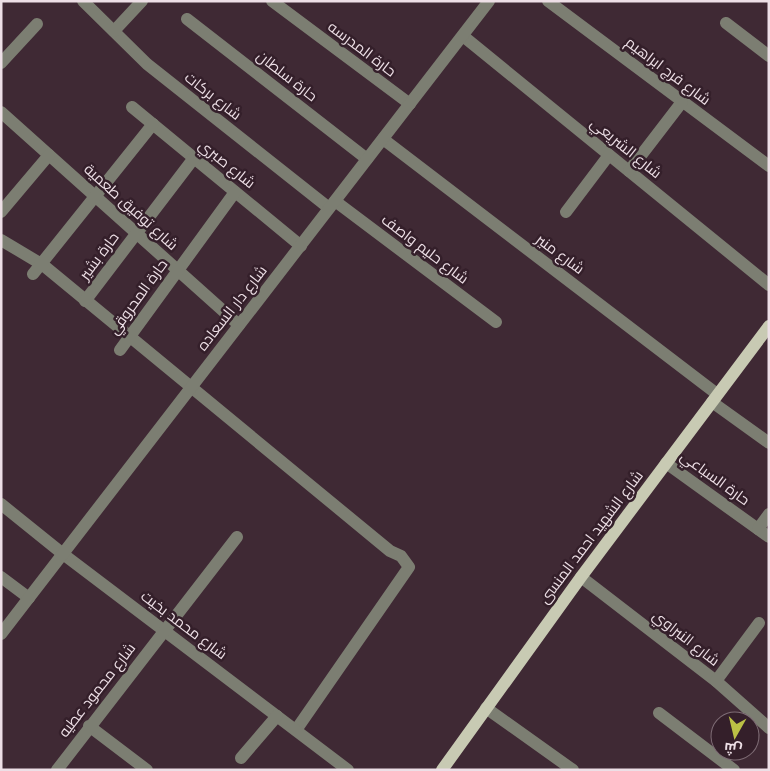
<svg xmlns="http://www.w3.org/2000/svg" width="770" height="771" viewBox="0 0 770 771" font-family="'Space Grotesk',Cairo,sans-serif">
<rect width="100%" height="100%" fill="#3f2934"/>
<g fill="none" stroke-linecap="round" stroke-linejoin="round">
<g stroke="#7c7e72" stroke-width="12">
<polyline points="83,1 147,64 329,208"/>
<polyline points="272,1 410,104"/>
<polyline points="548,1 769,166"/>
<polyline points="187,19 367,159"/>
<polyline points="726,23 769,56"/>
<polyline points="114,31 142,1"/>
<polyline points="463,36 769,285"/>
<polyline points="1,63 37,24"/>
<polyline points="132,107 301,246"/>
<polyline points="1,112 239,325"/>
<polyline points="383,139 717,394"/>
<polyline points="629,171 682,102"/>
<polyline points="335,201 496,322"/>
<polyline points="1,212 49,155"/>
<polyline points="566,212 609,155"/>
<polyline points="1,240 43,265 390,551 401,556 409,567 296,730"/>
<polyline points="33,274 153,124"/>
<polyline points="85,301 194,158"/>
<polyline points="120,350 235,192"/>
<polyline points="712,402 769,443"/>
<polyline points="666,463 769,537"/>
<polyline points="1,504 63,554 348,770"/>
<polyline points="758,529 769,514"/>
<polyline points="1,577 29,598"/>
<polyline points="581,577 716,681 769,728"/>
<polyline points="1,634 489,1"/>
<polyline points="716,681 759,623"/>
<polyline points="486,708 573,770"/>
<polyline points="659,713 734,770"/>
<polyline points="89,726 147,770"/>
<polyline points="241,758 277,716"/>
<polyline points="57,770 237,537"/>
</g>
<polyline stroke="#c8cab3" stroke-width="12" points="442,770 581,577 769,326"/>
</g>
<g text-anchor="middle" stroke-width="5" stroke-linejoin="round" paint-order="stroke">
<g font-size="15" fill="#eddfe6" stroke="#341f2a">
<text transform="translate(362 49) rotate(37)" y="5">حارة المدرسه</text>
<text transform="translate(668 71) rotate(37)" y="5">شارع فرج ابراهيم</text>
<text transform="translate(287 76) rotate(38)" y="5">حارة سلطان</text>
<text transform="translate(213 96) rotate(38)" y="5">شارع بركات</text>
<text transform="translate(626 148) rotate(39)" y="5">شارع الشريعي</text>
<text transform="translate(227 164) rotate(39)" y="5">شارع صبري</text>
<text transform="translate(131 207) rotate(42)" y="5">شارع توفيق طعمية</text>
<text transform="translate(425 249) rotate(37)" y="5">شارع حليم واصف</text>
<text transform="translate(560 254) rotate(37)" y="5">شارع منير</text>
<text transform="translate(99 256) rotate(-53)" y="5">حارة بشير</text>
<text transform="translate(138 297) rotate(-54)" y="5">حارة المحروقي</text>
<text transform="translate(232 308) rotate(-52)" y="5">شارع دار السعاده</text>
<text transform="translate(715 478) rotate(36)" y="5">حارة السباعي</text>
<text transform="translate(591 537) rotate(-53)" y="5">شارع الشهيد احمد المنسى</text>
<text transform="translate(184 625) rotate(37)" y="5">شارع محمد بخيت</text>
<text transform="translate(686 638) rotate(38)" y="5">شارع النبراوي</text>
<text transform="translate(97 690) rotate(-52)" y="5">شارع محمود عطيه</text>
</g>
</g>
<rect width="770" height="771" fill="none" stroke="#eddfe6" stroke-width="5"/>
<g transform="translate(735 736) rotate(188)"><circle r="24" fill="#341f2a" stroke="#7e6c75"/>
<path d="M0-4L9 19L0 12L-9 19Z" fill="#bbc045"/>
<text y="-8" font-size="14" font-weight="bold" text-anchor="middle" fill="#eddfe6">ش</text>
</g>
</svg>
